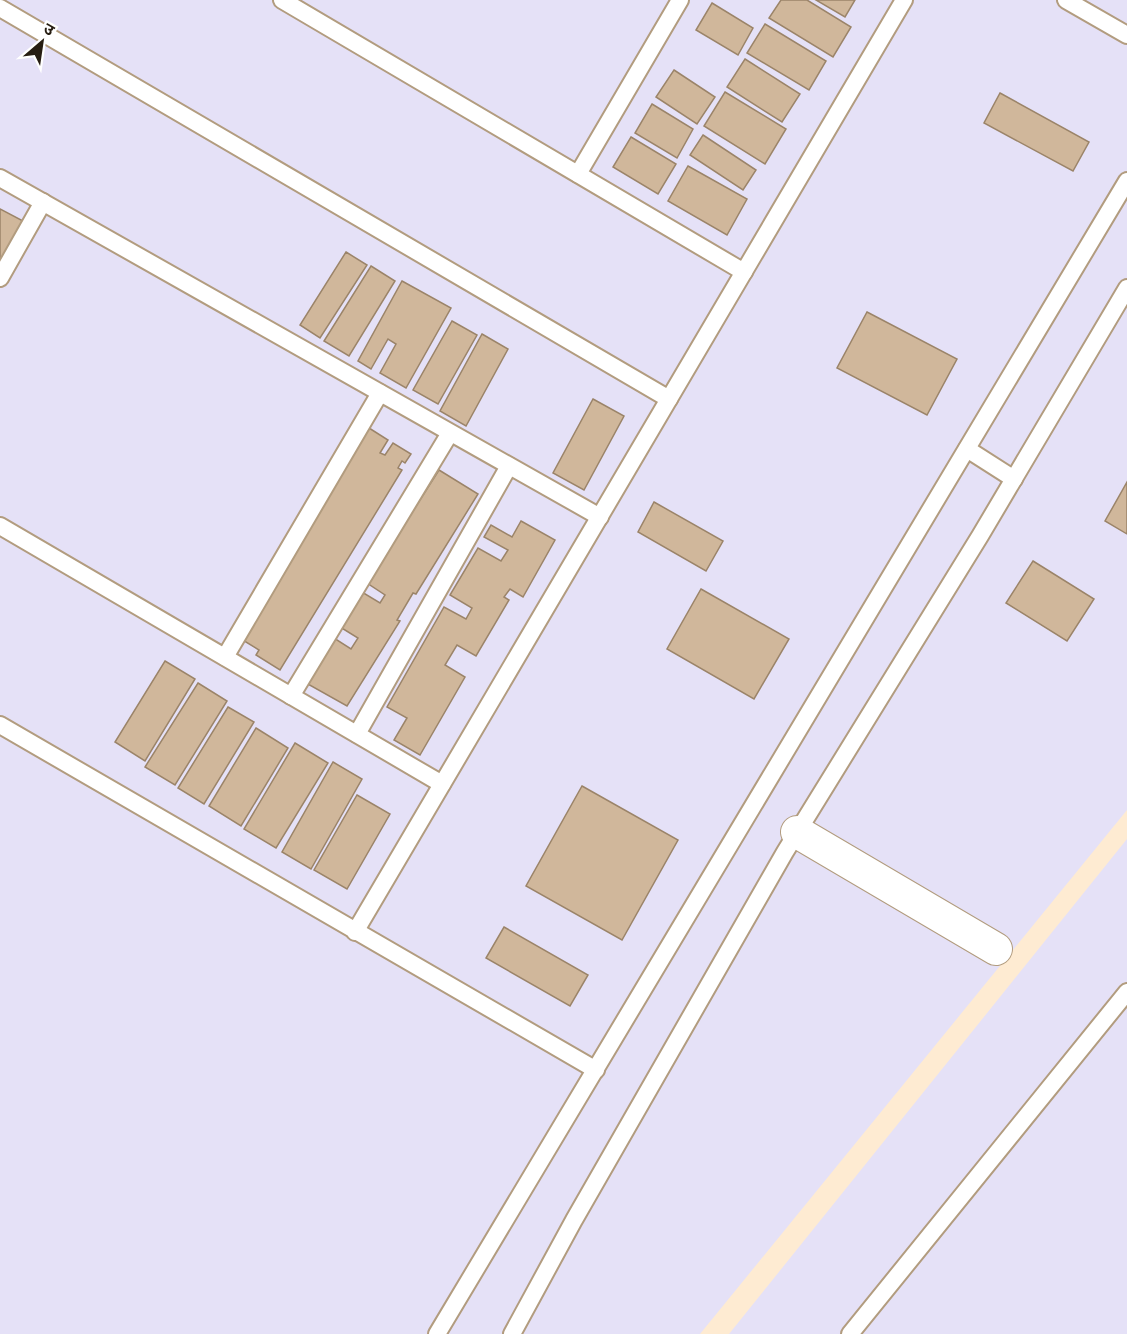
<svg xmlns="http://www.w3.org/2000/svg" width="1127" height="1334" viewBox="0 0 1127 1334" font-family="'Titillium Web','Noto Sans Devanagari',sans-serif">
<rect width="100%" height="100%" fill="#feebd2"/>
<g fill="#e5e1f7">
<polygon points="0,0 1127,0 1127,810 700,1334 0,1334"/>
<polygon points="1127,839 1127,1334 729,1334"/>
</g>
<g fill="#d0b79b" stroke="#9b8469" stroke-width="1.5">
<polygon points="781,0 807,0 851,27 833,57 769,18"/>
<polygon points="816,0 855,0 845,17"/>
<polygon points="712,3 753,28 738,55 696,30"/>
<polygon points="765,24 826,61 809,90 747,53"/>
<polygon points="745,59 800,94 782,122 727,87"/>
<polygon points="674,70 715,97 697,124 656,97"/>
<polygon points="725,92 786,129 765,164 704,126"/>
<polygon points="1000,93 1089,142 1073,171 984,123"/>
<polygon points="652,104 693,129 677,158 635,133"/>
<polygon points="703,135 756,170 743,190 690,155"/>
<polygon points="631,137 676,164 658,194 613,167"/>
<polygon points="688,166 747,199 727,235 668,201"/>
<polygon points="0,209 25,222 0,267"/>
<polygon points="346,252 367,265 320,338 300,325"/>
<polygon points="371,266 395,281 349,356 324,341"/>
<polygon points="402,281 451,308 406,388 380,373 396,344 388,339 371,369 358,361"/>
<polygon points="867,312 957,359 927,415 837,368"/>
<polygon points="452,321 477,335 438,404 413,390"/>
<polygon points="482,334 508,349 466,426 440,411"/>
<polygon points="593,399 624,416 584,490 553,473"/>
<polygon points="369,428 388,440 380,453 385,455 393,443 411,454 405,463 402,461 398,468 402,470 280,670 256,655 259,650 241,639"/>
<polygon points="439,470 478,494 416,594 413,593 397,620 400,621 347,706 306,683 334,638 351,649 358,638 340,627 362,592 380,603 385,595 367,583"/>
<polygon points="1127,482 1127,534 1105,521"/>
<polygon points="654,502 723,541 706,571 638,532"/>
<polygon points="521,521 555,540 523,597 510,589 504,597 509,600 476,656 457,645 445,665 465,677 420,755 394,740 407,718 387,707 444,607 466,619 472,608 450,595 478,548 501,561 508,550 484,537 491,525 512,537"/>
<polygon points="1033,561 1094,599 1067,641 1006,603"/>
<polygon points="701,589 789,639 754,699 667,649"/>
<polygon points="165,661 195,679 145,761 115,742"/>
<polygon points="198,683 227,701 175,785 145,767"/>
<polygon points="228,707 254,722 204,804 178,788"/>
<polygon points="256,728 288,748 241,826 209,806"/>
<polygon points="295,743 328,763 276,848 244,829"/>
<polygon points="333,762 362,779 311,869 282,852"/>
<polygon points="582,786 678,840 622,940 526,886"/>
<polygon points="357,795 390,814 347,889 314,870"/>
<polygon points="504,927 588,975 570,1006 486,958"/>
</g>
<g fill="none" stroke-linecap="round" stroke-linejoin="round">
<g stroke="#b29c7f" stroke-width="20">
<g id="service">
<polyline points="282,0 744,272"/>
<polyline points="1066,0 1127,35"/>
<polyline points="0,8 669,399"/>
<polyline points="578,174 680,0"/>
<polyline points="0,178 600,517"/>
<polyline points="0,278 43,202"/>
<polyline points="967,449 1014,479"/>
<polyline points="0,526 442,784"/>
<polyline points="225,657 380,393"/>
<polyline points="291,696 450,433"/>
<polyline points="0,725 596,1070"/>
<polyline points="357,734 509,466"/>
<polyline points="355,932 904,0"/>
<polyline points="437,1334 1127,181"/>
<polyline points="512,1334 574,1220 785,852 980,536 1127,288"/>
<polyline points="850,1334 1127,992"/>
</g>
</g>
<g stroke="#b29c7f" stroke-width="34">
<polyline id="minor" points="797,832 996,949"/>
</g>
<use href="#service" stroke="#fff" stroke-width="16"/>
<use href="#minor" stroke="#fff" stroke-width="32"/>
</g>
<g transform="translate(42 42) rotate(29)" stroke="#ffffff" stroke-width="4.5" paint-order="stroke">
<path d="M0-4.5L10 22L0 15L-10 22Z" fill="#261d12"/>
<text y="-9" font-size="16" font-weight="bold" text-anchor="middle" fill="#261d12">उ</text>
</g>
</svg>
